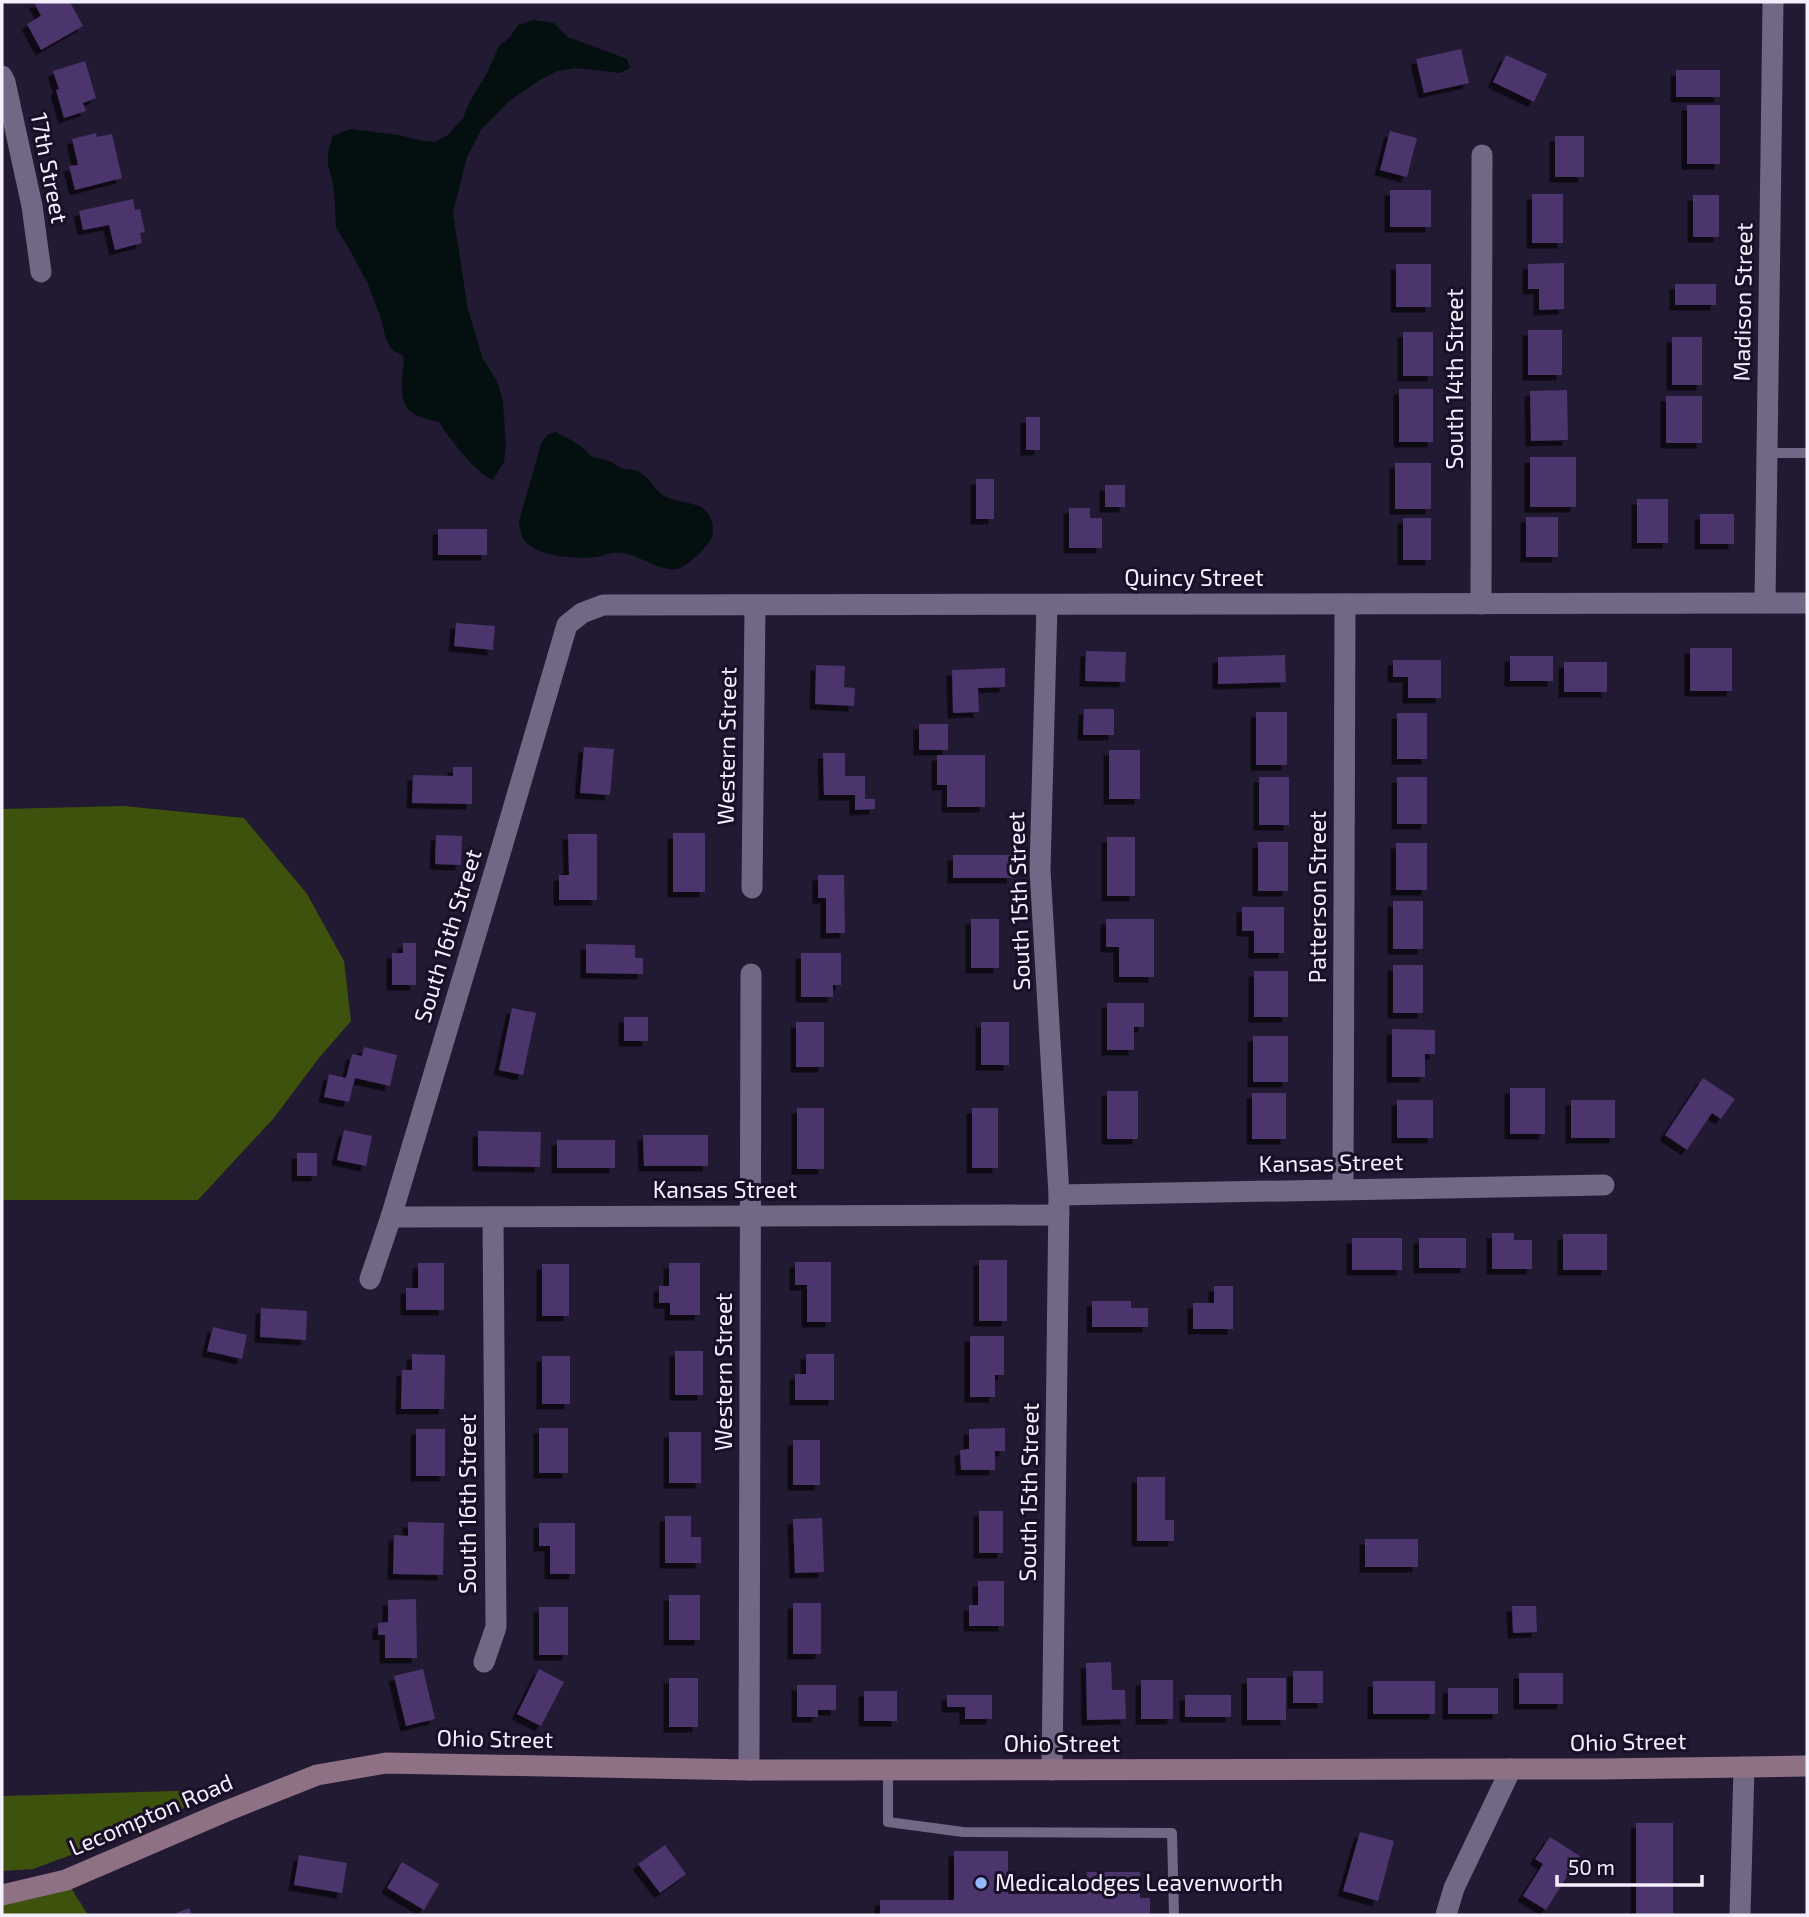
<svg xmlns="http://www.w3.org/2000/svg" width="1809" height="1917" viewBox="0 0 1809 1917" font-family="'Exo 2',sans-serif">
<defs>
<filter id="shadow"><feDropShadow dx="-5.5" dy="5.5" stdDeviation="0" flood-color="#0009"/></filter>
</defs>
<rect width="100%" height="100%" fill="#221932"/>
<g fill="#3d520c">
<polygon points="124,806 244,818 307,894 344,961 351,1021 319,1058 273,1119 198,1200 2,1200 2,809"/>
<polygon points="210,1790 166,1820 33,1869 2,1871 2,1796"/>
<polygon points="66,1880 88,1915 2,1915 2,1895"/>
</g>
<g fill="#041010">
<path d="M533,20L554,23L568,37L627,59L630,68L620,73L576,68L557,71L540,80L509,101L481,130L467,157L453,213L468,310L483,359L497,381L503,401L506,446L504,462L493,480C476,474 449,438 439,422C408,415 401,411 402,378C402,370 405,364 403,356L392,350L386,339L381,319L368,284L351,252L336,227L334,192L331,175L328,165V152L333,136L350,129L399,135L418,140L435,142L448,135L463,118L470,101L487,73L499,46L510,37L518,25Z"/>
<path d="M556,432C564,437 572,440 579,445C584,448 587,453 591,456C598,459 605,459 612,462C613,463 620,467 621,468C628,470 635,468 641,473C651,479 658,495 668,498C675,501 698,504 703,508C711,514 715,527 712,537C709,546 687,567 677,569C661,572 639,555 622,553C612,551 605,555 596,557C577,559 544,557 529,545C521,539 520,530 519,521L541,444L548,434Z"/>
</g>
<g fill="#4b346c" filter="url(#shadow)">
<polygon points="34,2 70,2 83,26 41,50 27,24 41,16"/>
<polygon points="1461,49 1469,83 1424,93 1416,59"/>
<polygon points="1506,55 1547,74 1534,102 1493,82"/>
<polygon points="85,61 96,98 83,103 86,111 64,118 56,90 59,89 53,71"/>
<rect x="1676" y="70" width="44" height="27"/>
<rect x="1687" y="105" width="33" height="59"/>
<polygon points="1390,131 1417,138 1407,177 1380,170"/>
<polygon points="96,133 97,137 112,134 122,178 75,190 69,166 78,165 72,139"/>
<rect x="1555" y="136" width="29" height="41"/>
<rect x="1390" y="190" width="41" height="37"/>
<rect x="1532" y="194" width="31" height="49"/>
<rect x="1693" y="195" width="26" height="42"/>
<polygon points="133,199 135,210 140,209 145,232 140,233 142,243 115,250 109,225 83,230 79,211"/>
<polygon points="1564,263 1564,309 1539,310 1539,289 1528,289 1528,264"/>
<rect x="1396" y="264" width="35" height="43"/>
<rect x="1675" y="284" width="41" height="21"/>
<rect x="1528" y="330" width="34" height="45"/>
<rect x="1403" y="332" width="30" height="44"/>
<rect x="1672" y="337" width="30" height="48"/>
<rect x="1399" y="389" width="34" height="53"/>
<polygon points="1567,390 1568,440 1531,441 1530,391"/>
<rect x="1666" y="396" width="36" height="47"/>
<rect x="1026" y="417" width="14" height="33"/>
<rect x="1530" y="457" width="46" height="50"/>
<rect x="1395" y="463" width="36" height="46"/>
<rect x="976" y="479" width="18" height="40"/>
<rect x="1105" y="485" width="20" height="22"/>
<rect x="1637" y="499" width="31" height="44"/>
<polygon points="1069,508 1090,508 1090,518 1102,518 1102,548 1069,548"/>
<rect x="1700" y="514" width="34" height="30"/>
<rect x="1526" y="517" width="32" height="40"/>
<rect x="1403" y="518" width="28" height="42"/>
<rect x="438" y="529" width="49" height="26"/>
<polygon points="456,623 495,626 493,650 454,646"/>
<rect x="1690" y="648" width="42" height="43"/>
<polygon points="1086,651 1126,652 1125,682 1085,681"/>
<polygon points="1285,655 1286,682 1218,684 1218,657"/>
<rect x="1510" y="656" width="43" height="25"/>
<polygon points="1393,660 1441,660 1441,698 1408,698 1408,677 1393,677"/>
<rect x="1564" y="662" width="43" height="30"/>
<polygon points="816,665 845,666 844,687 855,688 854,706 815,704"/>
<polygon points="1005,668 1005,687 978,688 979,712 953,713 952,670"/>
<polygon points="1084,709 1114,709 1114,735 1083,735"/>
<rect x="1256" y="712" width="31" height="53"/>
<rect x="1397" y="713" width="30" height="46"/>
<rect x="919" y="724" width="29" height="26"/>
<polygon points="584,747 614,749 610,795 580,793"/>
<rect x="1109" y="750" width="31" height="49"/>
<polygon points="823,753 845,753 845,776 865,776 865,799 875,799 875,809 855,810 855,795 824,795"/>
<polygon points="937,755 985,755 985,807 947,807 947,785 937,785"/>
<polygon points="453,767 472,767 472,804 412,803 413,775 453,776"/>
<rect x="1259" y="777" width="30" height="48"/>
<rect x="1397" y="777" width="30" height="47"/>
<rect x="673" y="833" width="32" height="59"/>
<polygon points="568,834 597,834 597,900 559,900 559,875 569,875"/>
<polygon points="436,835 462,836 461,865 435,864"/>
<rect x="1107" y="837" width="28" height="59"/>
<rect x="1258" y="842" width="30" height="49"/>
<rect x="1396" y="843" width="31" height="47"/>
<rect x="953" y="855" width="59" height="23"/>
<polygon points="818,875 844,875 845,933 826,933 826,898 818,898"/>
<rect x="1393" y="901" width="30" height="48"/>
<polygon points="1242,907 1284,907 1284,953 1254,953 1254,931 1242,931"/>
<rect x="971" y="919" width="28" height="49"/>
<polygon points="1106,919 1154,919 1154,977 1119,977 1119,947 1106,947"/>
<polygon points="403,943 416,943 416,985 392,985 392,953 403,953"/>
<polygon points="586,944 635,945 635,958 643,958 643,974 586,973"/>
<polygon points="801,953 841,953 841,985 833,985 833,997 801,997"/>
<rect x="1393" y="965" width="30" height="48"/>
<rect x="1254" y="971" width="34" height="46"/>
<polygon points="1107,1003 1144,1003 1144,1027 1134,1027 1134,1050 1107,1050"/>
<polygon points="512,1008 536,1013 523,1075 499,1070"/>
<rect x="624" y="1017" width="24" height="24"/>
<rect x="796" y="1022" width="28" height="45"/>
<rect x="981" y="1022" width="28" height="43"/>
<polygon points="1392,1029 1435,1030 1435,1054 1425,1054 1425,1077 1392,1077"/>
<rect x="1253" y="1036" width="35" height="46"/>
<polygon points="364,1047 397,1055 390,1086 355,1078 349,1102 324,1097 329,1074 346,1078 352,1054 362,1056"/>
<polygon points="1703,1078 1735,1099 1721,1119 1712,1113 1687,1150 1665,1135"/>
<rect x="1510" y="1088" width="35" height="46"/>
<rect x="1107" y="1091" width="31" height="48"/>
<rect x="1252" y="1093" width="34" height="46"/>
<rect x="1397" y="1100" width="36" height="38"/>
<rect x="1571" y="1100" width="44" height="38"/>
<rect x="797" y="1108" width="27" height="61"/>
<rect x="972" y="1108" width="26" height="60"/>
<polygon points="344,1130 372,1136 366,1166 337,1160"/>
<polygon points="478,1131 541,1132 540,1167 478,1166"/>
<polygon points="643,1135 708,1135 708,1166 644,1166"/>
<rect x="557" y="1140" width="58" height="28"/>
<rect x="297" y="1153" width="20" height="23"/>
<polygon points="1492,1233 1514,1233 1514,1240 1532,1240 1532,1269 1492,1269"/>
<rect x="1563" y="1234" width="44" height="36"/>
<rect x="1352" y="1238" width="50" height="32"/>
<rect x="1419" y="1238" width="47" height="30"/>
<rect x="979" y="1260" width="28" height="61"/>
<polygon points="795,1262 831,1262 831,1322 807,1322 807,1285 795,1285"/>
<polygon points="418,1263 444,1263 444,1310 406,1310 406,1288 418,1288"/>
<polygon points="669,1263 700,1263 700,1315 670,1315 670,1303 659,1303 659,1286 669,1286"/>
<rect x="542" y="1264" width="27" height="52"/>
<polygon points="1214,1286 1233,1286 1233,1329 1193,1329 1193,1303 1214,1303"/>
<polygon points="1092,1301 1131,1301 1131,1308 1148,1308 1148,1327 1092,1327"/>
<polygon points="261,1308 307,1311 306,1340 260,1337"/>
<polygon points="213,1327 247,1335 242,1359 207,1351"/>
<polygon points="970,1336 1004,1336 1004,1375 995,1375 995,1397 970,1397"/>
<rect x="675" y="1351" width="28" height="44"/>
<polygon points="412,1354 445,1355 444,1409 401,1409 402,1370 412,1370"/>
<polygon points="806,1354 834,1354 834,1400 795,1400 795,1374 806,1374"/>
<rect x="542" y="1356" width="28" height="48"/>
<rect x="539" y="1428" width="29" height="45"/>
<polygon points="1005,1428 1005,1451 995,1451 995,1470 961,1470 960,1450 969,1449 969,1429"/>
<rect x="416" y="1429" width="29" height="47"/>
<rect x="669" y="1432" width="32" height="51"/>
<rect x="793" y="1440" width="27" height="45"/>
<polygon points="1137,1477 1165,1477 1165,1520 1174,1520 1174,1541 1137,1541"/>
<rect x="979" y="1511" width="24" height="42"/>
<polygon points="665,1516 691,1516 691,1537 701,1537 701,1563 665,1563"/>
<polygon points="822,1518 824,1572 795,1573 793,1519"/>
<polygon points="408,1522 444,1523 443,1575 393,1574 394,1535 408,1536"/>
<polygon points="539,1523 575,1523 575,1574 550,1574 550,1546 539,1546"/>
<rect x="1365" y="1539" width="53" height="28"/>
<polygon points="978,1581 1004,1581 1004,1626 969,1626 969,1605 978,1605"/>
<rect x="669" y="1595" width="31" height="45"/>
<polygon points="416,1599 417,1658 385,1658 385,1635 378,1635 378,1623 388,1622 388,1600"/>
<rect x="793" y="1603" width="28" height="51"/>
<polygon points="1512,1606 1536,1606 1537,1632 1513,1633"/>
<rect x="539" y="1607" width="29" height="48"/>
<polygon points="1111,1662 1112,1690 1125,1690 1126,1719 1087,1720 1086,1663"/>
<polygon points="423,1669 435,1719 406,1726 394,1676"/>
<polygon points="539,1669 564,1682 541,1726 517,1714"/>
<rect x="1293" y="1671" width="30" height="32"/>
<rect x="1519" y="1673" width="44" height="31"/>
<rect x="669" y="1678" width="29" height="49"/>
<rect x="1247" y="1678" width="39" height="42"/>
<rect x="1141" y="1680" width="32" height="39"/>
<rect x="1373" y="1681" width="62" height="33"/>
<polygon points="797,1685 836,1685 836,1710 818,1710 818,1717 797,1717"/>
<rect x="1448" y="1688" width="50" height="26"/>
<rect x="864" y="1691" width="33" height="30"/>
<polygon points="947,1695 992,1695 992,1719 965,1719 965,1707 947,1707"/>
<rect x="1185" y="1695" width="46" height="22"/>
<rect x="1636" y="1823" width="37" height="92"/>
<polygon points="1360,1832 1394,1841 1378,1901 1343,1891"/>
<polygon points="1550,1837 1580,1856 1546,1910 1523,1896 1543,1864 1535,1859"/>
<polygon points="665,1845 686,1874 660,1893 638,1864"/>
<polygon points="954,1851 1008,1851 1008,1894 1087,1894 1087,1872 1140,1872 1140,1898 1150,1898 1150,1915 880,1915 880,1900 954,1900"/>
<polygon points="299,1855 347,1863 342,1893 294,1885"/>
<polygon points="402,1862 439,1884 424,1910 387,1888"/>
<polygon points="189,1908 192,1915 172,1915"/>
</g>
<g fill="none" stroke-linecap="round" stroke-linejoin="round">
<g stroke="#726785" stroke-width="10">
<polyline points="1767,453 1807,453"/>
<polyline points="888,1770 888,1822 963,1832 1172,1833 1174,1915"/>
</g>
<g stroke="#726785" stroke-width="21">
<polyline points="2,76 5,82 32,206 41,272"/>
<polyline points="1765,603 1773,2"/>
<polyline points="1481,604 1482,155"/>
<polyline points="1047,605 1040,870 1059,1195 1052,1770"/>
<polyline points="752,888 755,606"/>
<polyline points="1343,1189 1345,604"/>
<polyline points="1059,1195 1604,1185"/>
<polyline points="391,1217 1059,1215"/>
<polyline points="370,1279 391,1217 501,850 567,625 582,613 603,605 1807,603"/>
<polyline points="484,1662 496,1627 493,1217"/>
<polyline points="749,1770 751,974"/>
<polyline points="1446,1915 1454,1888 1511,1769"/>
<polyline points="1740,1915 1744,1767"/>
</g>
<polyline stroke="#8f7185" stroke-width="21" points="2,1895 66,1880 224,1812 317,1775 386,1763 749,1770 1603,1769 1807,1766"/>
</g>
<circle fill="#92b7fd" stroke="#190f27" stroke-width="2.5" cx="981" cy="1883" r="7"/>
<g text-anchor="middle" stroke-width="6" stroke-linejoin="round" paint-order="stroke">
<g font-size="23" fill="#f3effd" stroke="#190f27">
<text transform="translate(49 168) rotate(79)" y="8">17th Street</text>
<text transform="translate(1743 302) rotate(-89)" y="8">Madison Street</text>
<text transform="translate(1455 379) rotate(-90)" y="8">South 14th Street</text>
<text x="1194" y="586">Quincy Street</text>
<text transform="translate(727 746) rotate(-89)" y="8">Western Street</text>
<text transform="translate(1318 897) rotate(-90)" y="8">Patterson Street</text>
<text transform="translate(1019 901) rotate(-92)" y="8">South 15th Street</text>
<text transform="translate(448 936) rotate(-73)" y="8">South 16th Street</text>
<text transform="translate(1331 1163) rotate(-1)" y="8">Kansas Street</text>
<text x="725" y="1198">Kansas Street</text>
<text transform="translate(724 1372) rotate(-90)" y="8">Western Street</text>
<text transform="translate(1029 1492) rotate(-89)" y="8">South 15th Street</text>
<text transform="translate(468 1504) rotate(-90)" y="8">South 16th Street</text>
<text transform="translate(495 1739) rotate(1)" y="8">Ohio Street</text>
<text transform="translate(1628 1742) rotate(-1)" y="8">Ohio Street</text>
<text x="1062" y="1752">Ohio Street</text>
<text transform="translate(151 1815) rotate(-23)" y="8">Lecompton Road</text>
</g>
<g font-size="23" fill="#f3effd" stroke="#190f27" text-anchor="start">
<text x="995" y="1891">Medicalodges Leavenworth</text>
</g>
</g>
<rect width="1809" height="1917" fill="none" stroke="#f3effd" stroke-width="7"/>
<path d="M1557 1875v10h145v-10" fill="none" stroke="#f3effd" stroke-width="3.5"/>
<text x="1568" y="1875" font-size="21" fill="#f3effd" stroke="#190f27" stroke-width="5" paint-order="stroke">50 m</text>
</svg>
